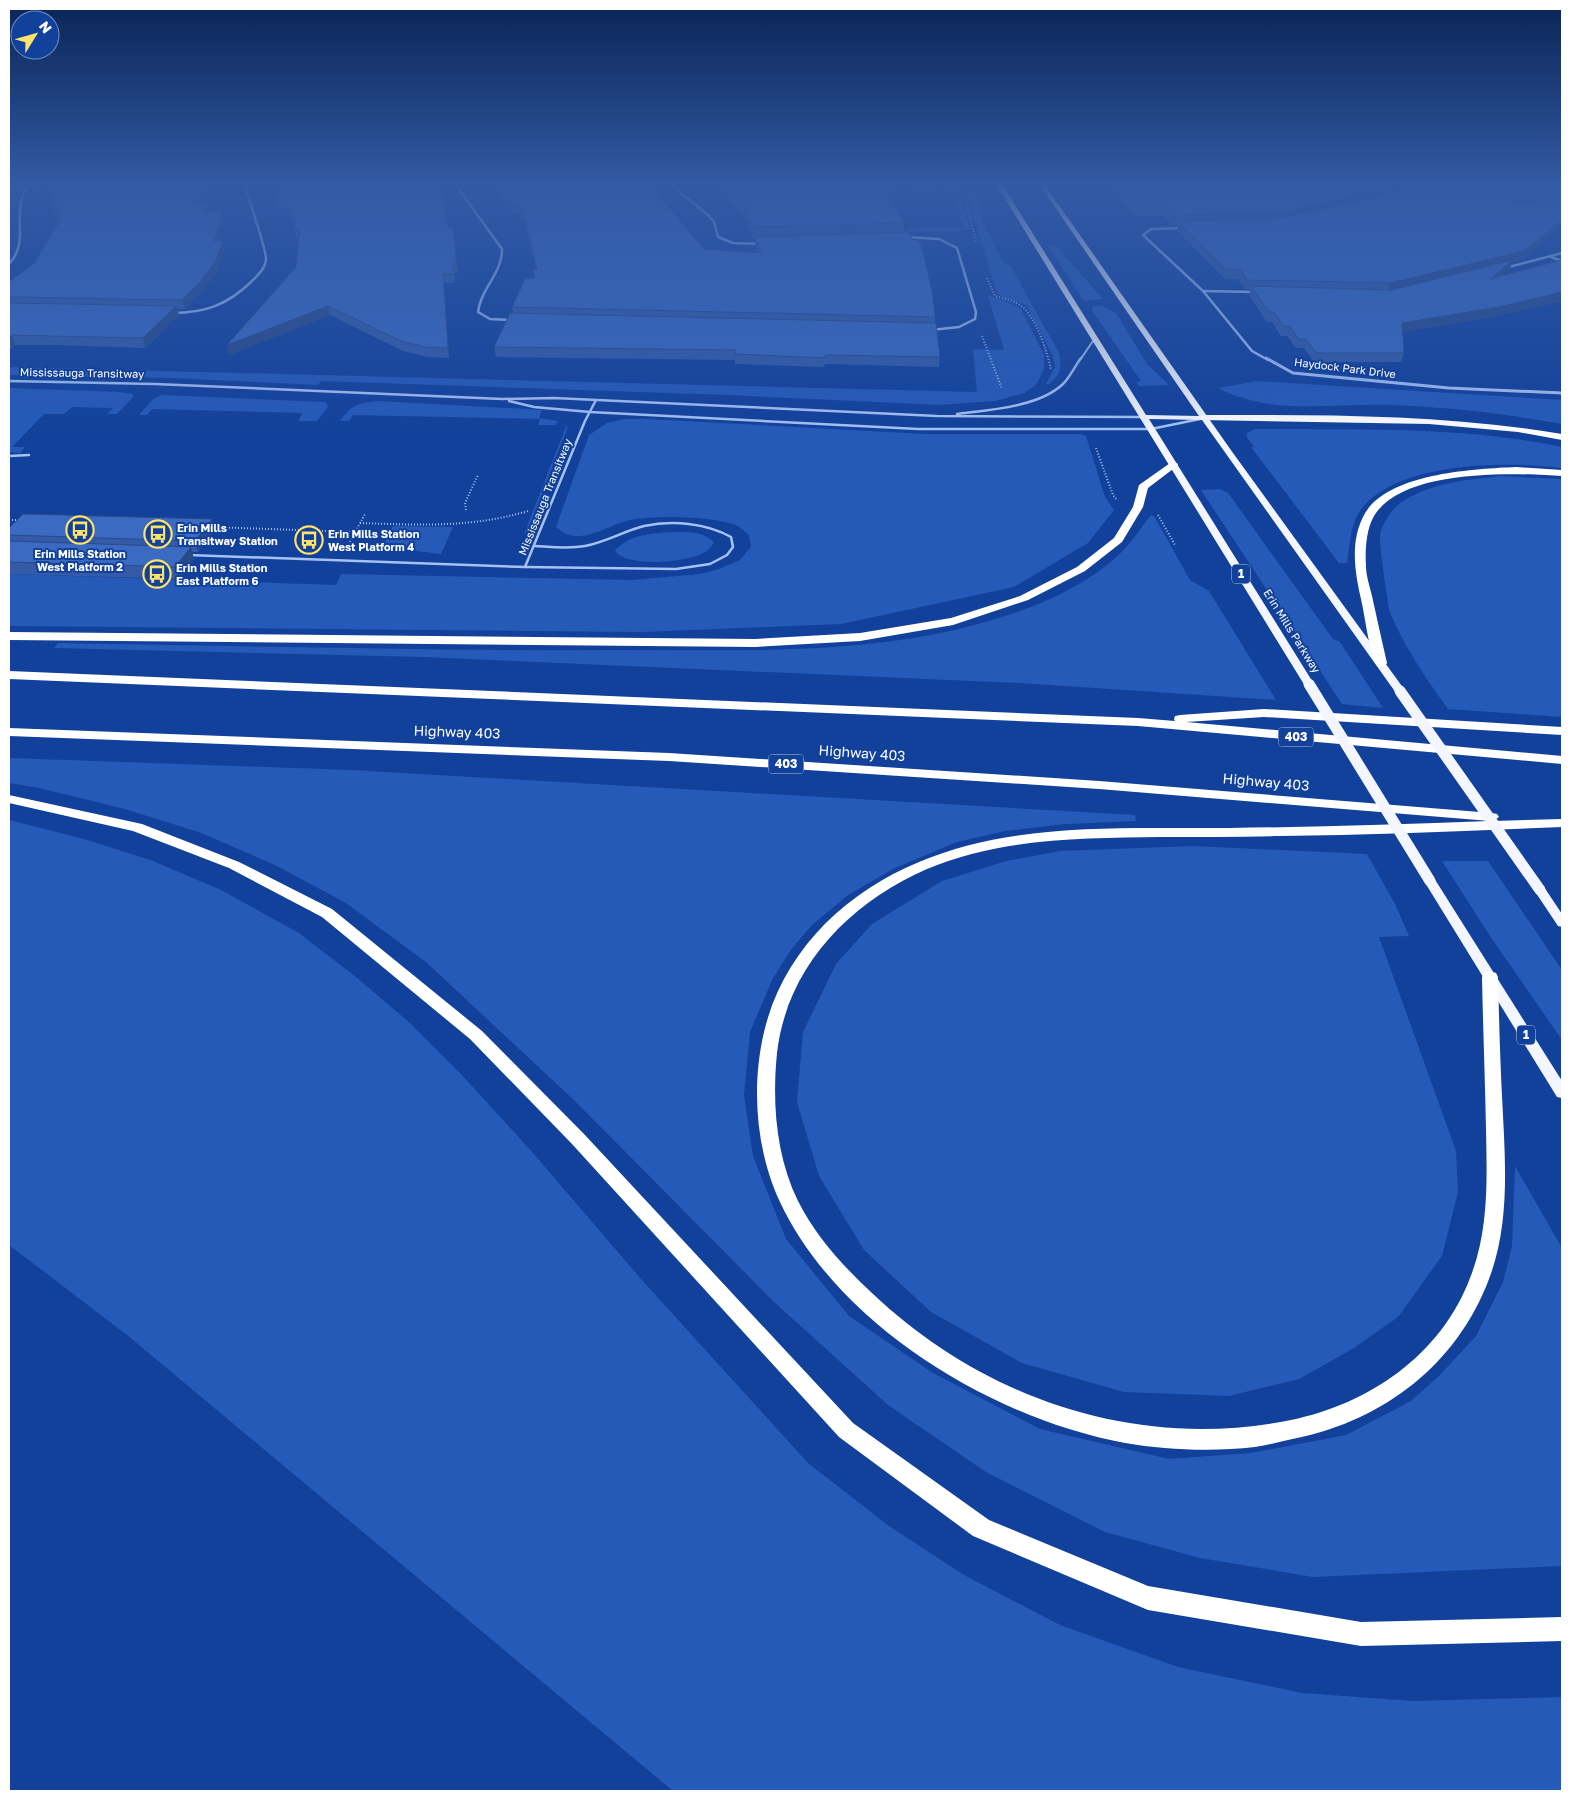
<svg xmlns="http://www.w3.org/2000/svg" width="1571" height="1800" viewBox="0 0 1571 1800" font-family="'Golos Text',sans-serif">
<rect width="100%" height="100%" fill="#12419b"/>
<g fill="#255ab9">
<polygon points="946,184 960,184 963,206 970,230 905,232 909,228 963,227 956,200 945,200 955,198 954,194 946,194 942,192 925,192 925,189 927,188 939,188 946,185"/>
<path d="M967,184H974L982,219L1004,264L1010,265L1059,353C1062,368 1061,374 1049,384H1046L1055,367L1053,356L1026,305L1002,297L997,293L970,206Z"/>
<polygon points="1048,245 1055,245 1103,299 1084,301"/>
<polygon points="988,295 1012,304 1021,309 1044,355 1044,369 1036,385 1024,393 995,401 939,405 727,395 321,381 318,385 172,378 9,375 9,367 977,392 973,349 1004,350"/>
<polygon points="1092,306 1102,306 1116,313 1147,364 1169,385 1139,386 1136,382 1141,381 1093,312"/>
<path d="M1257,381L1562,400V424C1506,414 1449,407 1391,405C1333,403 1272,416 1218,388Z"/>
<polygon points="9,388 119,392 133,394 133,397 117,414 107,414 113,408 72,407 64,414 44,414 12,447 25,447 20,453 9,452"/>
<polygon points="162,395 326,402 328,407 317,421 298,421 303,413 152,409 147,415 139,415 153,399"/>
<path d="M379,401L542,410L539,418L558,421L556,425H538L540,419L353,415L349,421H340C352,404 359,403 379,401Z"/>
<path d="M625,419H647L926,434H1080L1086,436L1105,497L1114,510L1088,543L1014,587L841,624L641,632L9,626V574L336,585L341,574L632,580L700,574L719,569L740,560L751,547L749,535C744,531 739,526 733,524C709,516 655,515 630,520C606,525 579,549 556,527L589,435L607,423Z"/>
<polygon points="567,424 567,429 528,530 524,534"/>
<path d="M1256,429C1358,430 1461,426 1562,447V468C1507,461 1400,461 1362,508C1350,523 1350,545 1347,563H1339L1251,447H1254L1246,436L1248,432Z"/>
<path d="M1500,476L1562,479V717L1448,709C1427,680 1405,648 1391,615C1388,609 1379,542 1380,536C1382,522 1393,507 1405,500C1434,482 1468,480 1500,476Z"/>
<polygon points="1220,489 1228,493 1333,639 1340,642 1383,708 1342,704 1201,490"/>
<path d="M1151,515L1154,516L1190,580L1209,591L1276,700L1019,683L423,657L54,648L58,643C248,646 437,651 627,650C753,650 883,656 1005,616C1047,603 1097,580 1127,546C1135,537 1143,525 1151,515Z"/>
<polygon points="393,526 453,527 441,554 382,547"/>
<path d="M678,532C692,532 703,532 714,542C712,546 710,549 707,551C689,563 628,568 615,551C629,533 657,533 678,532Z"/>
<polygon points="9,758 351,770 1135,815 1136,821 1066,824 1005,831 957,842 895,868 848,895 811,926 790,951 772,980 750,1032 744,1095 753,1156 786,1239 849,1316 933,1373 1040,1429 1169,1459 1251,1453 1346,1435 1411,1401 1439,1376 1476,1336 1503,1282 1512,1246 1515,1166 1562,1248 1562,1566 1313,1577 1200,1558 1105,1532 986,1472 888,1405 774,1302 575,1101 427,963 346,903 277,866 199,832 121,808 39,788 9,783"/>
<polygon points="9,820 84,839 153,861 221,890 299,933 356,977 410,1023 460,1073 533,1153 641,1279 808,1463 889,1526 964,1575 1060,1625 1178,1667 1302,1693 1413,1701 1562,1697 1562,1791 673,1791 127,1335 9,1245"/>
<polygon points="1193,846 1367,854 1395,904 1409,936 1379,937 1456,1151 1458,1192 1442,1256 1398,1317 1354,1348 1299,1379 1229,1396 1124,1392 1022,1363 931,1312 864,1250 819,1176 797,1102 803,1032 836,964 872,924 942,881 1006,861 1060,851"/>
<polygon points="1442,861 1488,861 1562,970 1562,1040 1490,936"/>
</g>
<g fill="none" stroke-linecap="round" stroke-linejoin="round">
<g stroke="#a6c2f4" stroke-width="2" stroke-dasharray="1 2" stroke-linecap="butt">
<polyline points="965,184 967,206 976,241"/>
<polyline points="909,191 923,191 923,187 938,184"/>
<path d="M987,278L995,296C1003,299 1013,300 1021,306C1036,316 1047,352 1051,369"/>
<polyline points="982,336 1002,389"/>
<polyline points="1096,448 1113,495 1117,500"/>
<polyline points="466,510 465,503 478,475"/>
<polyline points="1158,515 1175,545"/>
<polyline points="9,520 20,520"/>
<path d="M360,523C418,525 472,528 528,511"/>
<polyline points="211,527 355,532"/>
<polyline points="350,542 365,514"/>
</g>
<polyline stroke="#a6c2f4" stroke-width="2" points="1080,360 1095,338"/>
<g stroke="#a6c2f4" stroke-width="2.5">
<polyline points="9,381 155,384 502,399 554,398 937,416 1143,417"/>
<polyline points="509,401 534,407 590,412 918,429 1151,429 1200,419"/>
<path d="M957,414C989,410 1039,407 1063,384C1070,377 1075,366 1081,358"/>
<polyline points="9,456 29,455"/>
<polyline points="188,555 525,567 585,421 596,400"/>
<path d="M525,567L676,569L710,564L727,555L733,547L731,537C706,523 672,520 644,526C624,531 606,542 585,546C569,549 552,547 535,546"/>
</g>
<g stroke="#a6c2f4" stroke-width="2.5">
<path d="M455,184L502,249C502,274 481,288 478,312L490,319L512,320"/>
<polyline points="670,184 708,215 714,222 718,237 733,243 761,244"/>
<polyline points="1184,228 1151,229 1143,235 1203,291 1252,351 1268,360"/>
<polyline points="904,237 939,239 957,248 976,312 975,319 959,327 931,330"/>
<polyline points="1551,257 1562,261"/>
<path d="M9,264C32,240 8,210 30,184"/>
<polyline points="1505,268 1562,253"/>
<polyline points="1203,291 1255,292"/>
<path d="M172,313C205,313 227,305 251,282C257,276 265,269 266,260C267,251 250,203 246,190L249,184"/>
</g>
<polyline stroke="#a6c2f4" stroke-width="3" points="1266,358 1293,373 1449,388 1562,393"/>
<g fill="#f3f6ff" fill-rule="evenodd">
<polygon points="996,184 1002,184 1146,415 1199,416 1039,184 1044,184 1233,453 1404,689 1405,691 1404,693 1396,693 1202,420 1149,419 1314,684 1309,687 1305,686"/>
<polygon points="1430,877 1434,878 1562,1081 1562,1098 1557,1097 1424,881"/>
<polygon points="1540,886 1544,887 1562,914 1562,927 1558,926 1534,890"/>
</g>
<g fill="#fff" fill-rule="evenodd">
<path d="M1204,415C1324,415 1443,414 1562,434V440L1518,432L1429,424L1201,420V416Z"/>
<polygon points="1173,461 1178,464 1177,466 1148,488 1143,507 1122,542 1085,571 1028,600 953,625 860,641 755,647 9,640 9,632 755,639 860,633 951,618 1020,596 1077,567 1114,538 1133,507 1139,485"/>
<path d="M1516,467L1562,470V476C1515,473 1399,468 1373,518C1366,531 1365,552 1366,566C1366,576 1370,587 1372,596C1377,619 1382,641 1387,663L1385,666H1377C1369,652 1365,616 1361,599C1355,573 1350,543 1363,517C1384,473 1474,469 1516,467Z"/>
<polygon points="9,671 1138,718 1175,721 1174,719 1175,716 1180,715 1264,709 1562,727 1562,735 1264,717 1186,722 1562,756 1562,764 1138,726 9,679"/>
<path d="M9,728L669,753L1099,781L1492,813L1497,814L1499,817L1493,821L1562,819V827C1468,831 1374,835 1280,836C1241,837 1201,837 1161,837C1083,838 1000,838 927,869C849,903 787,967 777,1053C772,1103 776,1156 798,1201C816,1237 844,1267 873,1294C986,1400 1137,1451 1291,1420C1369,1404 1441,1355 1470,1278C1489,1231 1487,1179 1486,1129C1485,1078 1483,1028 1482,977L1484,973L1490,971L1496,973L1498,977C1499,1017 1500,1057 1502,1096C1505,1157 1511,1222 1489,1279C1457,1364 1384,1420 1297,1438C1283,1441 1269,1445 1255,1447C1213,1452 1166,1450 1125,1443C994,1419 838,1326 780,1202C756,1151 751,1087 764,1032C783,952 844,893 919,862C1016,821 1127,829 1230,828C1317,827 1403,824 1490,821L1099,789L669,761L9,736Z"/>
<polygon points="9,795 142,824 239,862 332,909 482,1031 584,1134 853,1423 989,1520 1148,1586 1361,1622 1562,1617 1562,1641 1361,1646 1148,1610 973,1536 839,1437 572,1144 470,1039 322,917 229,868 133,831 9,803"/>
</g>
<g stroke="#f3f6ff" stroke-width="11">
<polyline points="1309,684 1430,881"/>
<polyline points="1400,691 1540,890"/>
</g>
</g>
<g fill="#335ba7">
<polygon points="9,184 27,184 23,190 9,190"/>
<polygon points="28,184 214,184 201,203 210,211 210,212 225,219 218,241 225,249 217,272 205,286 206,288 185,309 177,309 179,315 145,348 54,345 15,345 12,348 9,348 9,282 35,263 35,262 58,223 56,218 57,216 56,217 54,208 55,206 51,191 52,189 30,190"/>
<polygon points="278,184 452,184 452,186 442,186 448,228 457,263 458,273 454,273 455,283 444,283 449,358 427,357 403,351 330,315 229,355 227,345 296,267 299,237 296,237 293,218 289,218 287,208 277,209 275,201"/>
<polygon points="458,184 491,184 460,185"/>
<polygon points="492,184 649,184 704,249 758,253 755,245 755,239 753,239 744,216 716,186 716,184 929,184 929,186 889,198 904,223 904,232 935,317 935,323 940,357 939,367 825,364 824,367 735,364 735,360 496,357 494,347 513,313 512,307 534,278 533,269 536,269 525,222 521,222 520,214 513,214 511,206 508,207 507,199 500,199 499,191 494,191"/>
<polygon points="1106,184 1562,184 1562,226 1521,260 1512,262 1510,269 1502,275 1562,260 1562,301 1496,316 1402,332 1404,353 1401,362 1314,362 1304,348 1296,348 1287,336 1281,336 1272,322 1267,322 1249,295 1251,289 1245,289 1238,279 1225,279 1177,231 1178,225 1172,225 1164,216 1135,216"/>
<polygon points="212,519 215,530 198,552 192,552 194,559 179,579 9,574 9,528"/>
</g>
<g fill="#294a88">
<polygon points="21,184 27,184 23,190"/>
<polygon points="206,184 214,184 195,211 193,203"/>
<polygon points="493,184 498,184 499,191 494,191"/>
<polygon points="709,184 715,184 709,187"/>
<polygon points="901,184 929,184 929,186 882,200 883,189"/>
<polygon points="1404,184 1418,184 1417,189 1286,220 1287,211"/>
<polygon points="507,198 510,198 511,206 508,207"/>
<polygon points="208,202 210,211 207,220 205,212"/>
<polygon points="223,211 225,219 216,250 214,241"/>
<polygon points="1562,220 1562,226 1521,260 1512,262 1510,269 1487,288 1388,293 1390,283"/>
<polygon points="453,227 457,263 458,273 456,264"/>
<polygon points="223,241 225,249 217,272 205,286 206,288 185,309 182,300 201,279"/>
<polygon points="443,274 444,283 449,358 448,348"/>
<polygon points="1562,292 1562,301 1496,316 1399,333 1402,323"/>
<polygon points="176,306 179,315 145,348 143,338"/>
<polygon points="328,306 330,315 229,355 227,345"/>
<polygon points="12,335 15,345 12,348 9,338"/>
<polygon points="212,519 215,530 198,552 195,541"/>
<polygon points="191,547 194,559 179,579 175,567"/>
</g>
<g fill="#3b6ac2" stroke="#294a88">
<polygon points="56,184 206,184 193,203 208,202 205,212 223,211 214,241 223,241 215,263 201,279 203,279 182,300 9,297 9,282 36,262 35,262 62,217 56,218 62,208 54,208 59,199 53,199 59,190 51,191"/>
<polygon points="278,184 442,184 448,228 453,227 456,254 456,264 453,264 453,274 443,274 448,348 425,347 401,341 328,306 227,345 296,267 300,228 295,229 296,219 293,219 294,209 287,209 288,200 275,201"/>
<polygon points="498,184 649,184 704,249 761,253 755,237 908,232 913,240 918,240 923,250 933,297 935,317 512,307 525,279 535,278 533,269 537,269 524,214 521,214 519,206 512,206 510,198 507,198 506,191 499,191"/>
<polygon points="724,184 901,184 883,189 904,223 753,227 744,205"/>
<polygon points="1115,184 1405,184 1287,211 1173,216 1165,207 1136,208"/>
<polygon points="1432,184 1485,196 1562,208 1562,220 1524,251 1390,283 1247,280 1240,269 1227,270 1178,222 1288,217"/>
<polygon points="1453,184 1562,184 1562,202 1486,191"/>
<polygon points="1513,260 1490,279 1562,260 1562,292 1499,307 1402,323 1404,353 1316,353 1306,339 1298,339 1290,326 1283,326 1274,312 1269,312 1251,286 1391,290"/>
<polygon points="9,303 176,306 143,338 51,336 12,335 9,338"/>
<polygon points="510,313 936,323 940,357 825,355 825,358 735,354 736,350 494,347"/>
<polygon points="23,514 212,519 195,541 9,535 9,528"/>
<polygon points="9,541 191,547 175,567 9,562"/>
</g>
<linearGradient id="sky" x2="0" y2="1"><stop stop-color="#0a2455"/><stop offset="0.42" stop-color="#335aa4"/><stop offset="1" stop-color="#335aa4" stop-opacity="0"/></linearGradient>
<rect width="1571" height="436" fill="url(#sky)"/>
<defs>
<g id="bus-ring" transform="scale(1.4375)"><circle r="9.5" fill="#12419b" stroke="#ffe269" stroke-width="1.5"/><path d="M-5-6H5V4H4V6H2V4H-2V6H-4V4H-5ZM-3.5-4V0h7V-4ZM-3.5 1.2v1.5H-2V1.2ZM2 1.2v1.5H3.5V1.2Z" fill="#ffe269"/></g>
</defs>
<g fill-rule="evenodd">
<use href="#bus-ring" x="80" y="530"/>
<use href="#bus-ring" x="158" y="534"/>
<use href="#bus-ring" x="309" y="540"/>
<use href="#bus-ring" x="157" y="574"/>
</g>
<g text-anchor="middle" stroke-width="4" stroke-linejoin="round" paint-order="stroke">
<g font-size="11" fill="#fff" stroke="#12419b">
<text transform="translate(1345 368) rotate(7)" y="4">Haydock Park Drive</text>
<text transform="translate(82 373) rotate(1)" y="4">Mississauga Transitway</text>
<text transform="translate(545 497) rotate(-68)" y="4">Mississauga Transitway</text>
<text transform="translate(1292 631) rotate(58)" y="4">Erin Mills Parkway</text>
</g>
<g font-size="11" font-weight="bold" fill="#fff" stroke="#12419b" text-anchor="start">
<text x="177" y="532">Erin Mills<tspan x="177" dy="13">Transitway Station</tspan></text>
<text x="328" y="538">Erin Mills Station<tspan x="328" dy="13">West Platform 4</tspan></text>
<text x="80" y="558" text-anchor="middle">Erin Mills Station<tspan x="80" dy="13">West Platform 2</tspan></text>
<text x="176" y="572">Erin Mills Station<tspan x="176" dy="13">East Platform 6</tspan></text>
</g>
<g fill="#12419b" stroke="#b8c6e1" stroke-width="1">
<rect x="1232" y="564.5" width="18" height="19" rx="4"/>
<rect x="1278.5" y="727.5" width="35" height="19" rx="4"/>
<rect x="768.5" y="754.5" width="35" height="19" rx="4"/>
<rect x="1517" y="1025.5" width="18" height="19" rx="4"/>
</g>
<g font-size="12" font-weight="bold" fill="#fff">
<text x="1241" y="578">1</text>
<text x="1296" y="741">403</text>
<text x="786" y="768">403</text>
<text x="1526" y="1039">1</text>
</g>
<g font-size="14" fill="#fff" stroke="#12419b">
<text transform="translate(457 732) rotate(2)" y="5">Highway 403</text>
<text transform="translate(862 753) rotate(4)" y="5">Highway 403</text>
<text transform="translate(1266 782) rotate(5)" y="5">Highway 403</text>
</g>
</g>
<rect width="1571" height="1800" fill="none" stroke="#ffffff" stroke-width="20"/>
<g transform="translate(35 35) rotate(53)"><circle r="24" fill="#12419b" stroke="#718dc3"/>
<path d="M0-4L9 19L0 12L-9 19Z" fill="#ffe269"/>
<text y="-8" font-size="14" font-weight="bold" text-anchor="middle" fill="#ffffff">N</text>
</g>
</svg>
